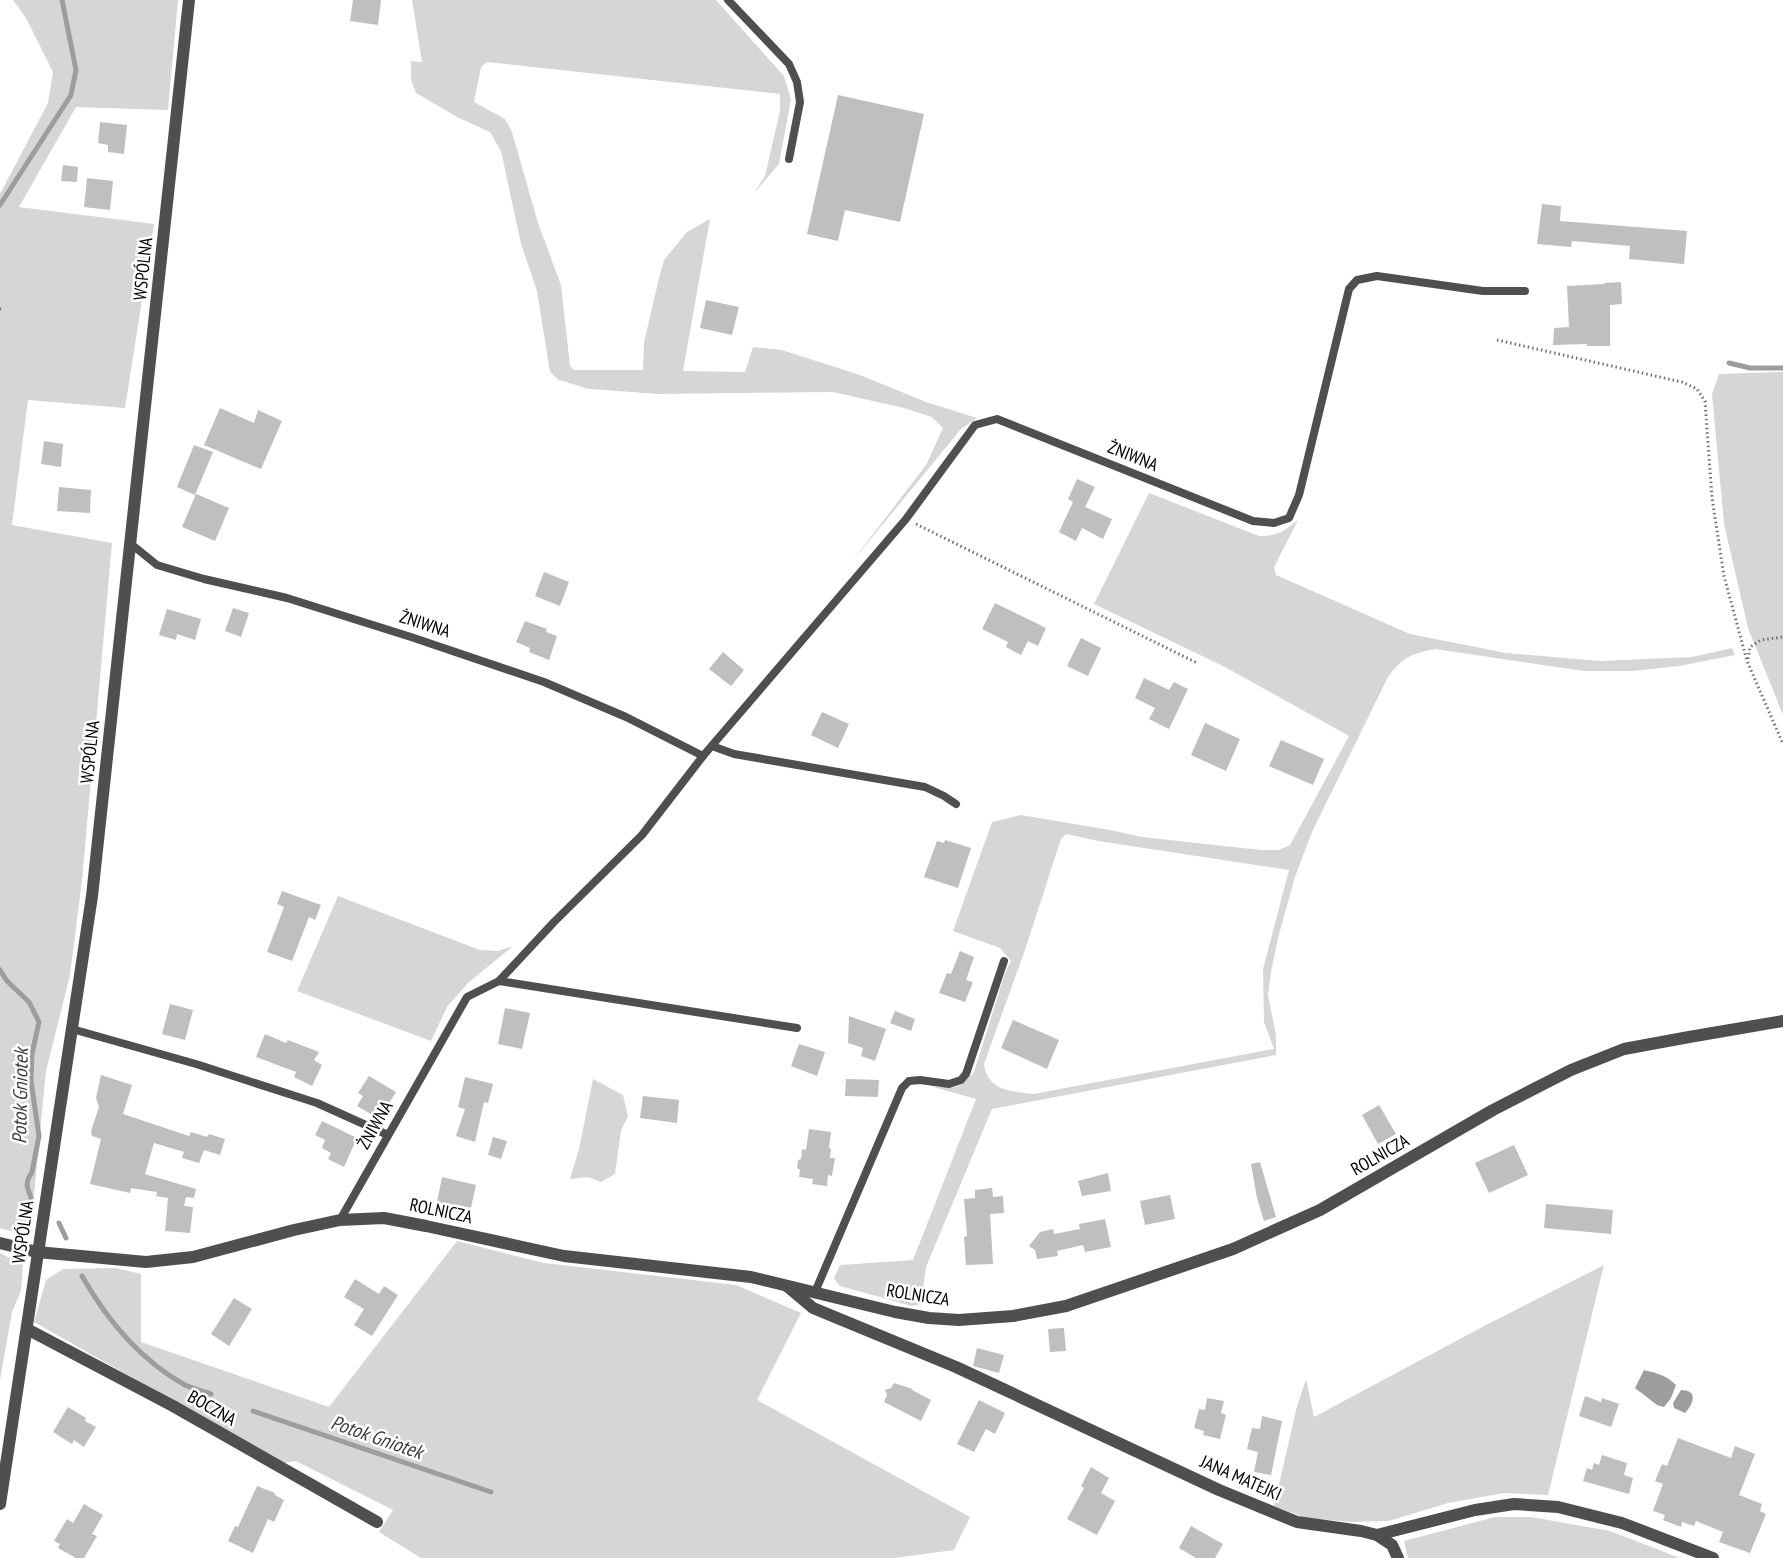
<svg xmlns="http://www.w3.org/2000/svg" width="1783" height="1558" viewBox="0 0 1783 1558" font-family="'PT Sans Narrow',sans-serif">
<rect width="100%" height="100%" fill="#fff"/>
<g fill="#d6d6d6" fill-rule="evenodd">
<polygon points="13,0 178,0 168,110 76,107 19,207 154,224 125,408 28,400 12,525 112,543 82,881 70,975 46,1071 30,1236 0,1228 0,194 48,103 53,72 26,18"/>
<polygon points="412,0 716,0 784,76 791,99 779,164 754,193 765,176 780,111 780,94 487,62 481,67 474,102 505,119 512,132 538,223 561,285 570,366 574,370 643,370 644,342 659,278 664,260 687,232 710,219 683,371 745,372 753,347 782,350 860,375 926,402 977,418 961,429 851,563 926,465 943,428 932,417 904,408 833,392 659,394 589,389 559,380 550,372 537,291 521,244 501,151 490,132 459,118 416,93 411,80 411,61 422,62"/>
<polygon points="1783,372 1783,715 1748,628 1724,524 1712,394 1719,374"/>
<path d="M1149,493L1259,536C1278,536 1283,532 1298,520L1274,567L1276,575L1410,634L1506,653L1600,661L1692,657L1732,648L1735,655L1679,666L1633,671H1584L1435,649C1410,654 1403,657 1388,677L1312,832L1295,877L1278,938L1271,972L1268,995L1276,1035V1055L992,1109L926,1267L921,1304L912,1306L840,1286L834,1278L840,1265L913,1260L976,1099L933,1087C957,1087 957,1091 974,1072L1005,973L1011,961L1000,948L953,931L992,822L1021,815L1110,830L1142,837L1261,850H1279L1290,845L1349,736L1225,667L1094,604ZM1066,834L1098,841L1289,870L1263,969L1264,1022L1274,1049L1033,1094C1010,1091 988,1091 984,1064L1025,950L1061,839Z"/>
<polygon points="338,896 480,950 498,951 513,946 468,983 447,1007 431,1041 297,991"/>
<polygon points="593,1079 623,1095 628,1116 621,1131 615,1174 601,1182 587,1177 570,1179 579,1149"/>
<polygon points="457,1241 544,1263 736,1285 801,1313 757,1400 970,1517 954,1550 894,1558 421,1558 379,1532 393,1510 296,1461 283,1463 34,1322 46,1280 63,1269 116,1268 141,1274 141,1342 329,1407"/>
<polygon points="0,1253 23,1265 21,1291 12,1312 0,1380"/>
<polygon points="1604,1265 1548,1495 1504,1493 1448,1503 1389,1521 1352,1522 1306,1518 1274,1506 1297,1406 1306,1379 1314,1417 1486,1325"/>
<polygon points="1495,1517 1531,1517 1610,1531 1680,1558 1408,1558 1404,1541"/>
</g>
<g fill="#9d9d9d">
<path d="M1644,1370C1657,1373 1667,1376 1676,1385L1671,1398L1664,1407L1657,1405L1635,1388Z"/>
<path d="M1681,1390C1698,1390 1694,1403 1685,1413L1674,1408L1673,1403Z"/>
</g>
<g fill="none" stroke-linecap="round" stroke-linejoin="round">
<g stroke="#9d9d9d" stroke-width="5">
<polyline points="0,205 71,95 76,70 62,0"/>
<polyline points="1729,363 1750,368 1783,368"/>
<polyline points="0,970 7,981 29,1002 39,1022 32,1054 31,1081 39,1136 32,1172 28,1179 27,1186 31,1198"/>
<polyline points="59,1223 66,1238"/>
<path d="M82,1276C107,1320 140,1360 185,1385C193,1389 203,1391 211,1394"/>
<polyline points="253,1411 491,1492"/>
</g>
</g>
<g fill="#bfbfbf">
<polygon points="353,0 381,0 378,25 350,21"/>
<polygon points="838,95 924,114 900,222 845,210 838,241 807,234"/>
<polygon points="100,122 127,125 124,154 108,152 108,145 98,143"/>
<polygon points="63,165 78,167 77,182 61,181"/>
<polygon points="87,178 113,181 110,210 84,207"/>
<polygon points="1542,204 1561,206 1560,221 1687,231 1684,264 1629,259 1630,246 1572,241 1571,247 1537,244"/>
<polygon points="1621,282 1622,304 1610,305 1610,346 1587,346 1587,344 1553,345 1554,328 1569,327 1567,286 1604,284 1605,283"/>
<polygon points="706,300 739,307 732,335 700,328"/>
<polygon points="220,408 254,423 258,410 282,421 261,469 204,445"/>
<polygon points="44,441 63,444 61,467 41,464"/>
<polygon points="194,445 213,452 195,495 177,487"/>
<polygon points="1077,479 1095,487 1085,507 1112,519 1103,539 1082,528 1076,541 1059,532 1073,502 1068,499"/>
<polygon points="59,487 91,490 90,513 57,511"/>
<polygon points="196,494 229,508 215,541 182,527"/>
<polygon points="544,572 569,582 560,606 535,596"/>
<polygon points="995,603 1046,628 1038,646 1028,641 1021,655 1006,647 1008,642 982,629"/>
<polygon points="233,608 249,613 241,637 225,631"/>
<polygon points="167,609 201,619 195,640 177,634 176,640 159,635"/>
<polygon points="525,621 547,629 546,632 557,636 549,660 529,652 530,648 516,642"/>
<polygon points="1081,638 1101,648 1088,676 1067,666"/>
<polygon points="723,652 744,670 731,686 709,669"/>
<polygon points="1144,678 1169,690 1174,682 1188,689 1169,729 1149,719 1155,708 1135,698"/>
<polygon points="822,712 849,724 838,748 811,735"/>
<polygon points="1205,723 1240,739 1226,771 1191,755"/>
<polygon points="1281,740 1324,759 1313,785 1269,766"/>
<polygon points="945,840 971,848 958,888 924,877 937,841 944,843"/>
<polygon points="282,891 321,905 315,920 309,917 292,961 267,952 284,907 277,904"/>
<polygon points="960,951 974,957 966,980 973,982 965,1002 939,993 947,973 951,974"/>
<polygon points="170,1004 193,1010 185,1040 162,1034"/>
<polygon points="505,1008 530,1013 522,1049 498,1044"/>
<polygon points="895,1011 915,1019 911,1031 890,1023"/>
<polygon points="849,1016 886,1029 875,1061 861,1056 863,1048 848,1043"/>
<polygon points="1013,1020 1059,1040 1047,1069 1001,1048"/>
<polygon points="265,1034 286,1043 288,1040 319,1052 314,1060 322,1065 312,1086 294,1077 296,1072 256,1057"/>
<polygon points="799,1044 825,1052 817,1076 791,1066"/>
<polygon points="101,1075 132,1085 123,1114 189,1136 191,1132 207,1137 209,1134 225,1139 220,1155 204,1150 199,1163 182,1158 184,1152 154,1143 145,1174 196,1189 194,1198 186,1197 184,1206 193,1207 190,1233 165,1231 168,1198 156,1196 157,1192 131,1188 130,1193 90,1184 101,1139 92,1136 91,1131 99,1107 96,1098"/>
<polygon points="369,1076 396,1092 379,1119 357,1106 363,1096 358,1093"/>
<polygon points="465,1077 493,1084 488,1103 484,1102 475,1142 456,1136 465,1109 458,1107"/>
<polygon points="846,1079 879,1080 878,1097 845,1096"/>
<polygon points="643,1096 679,1100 677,1123 640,1118"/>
<polygon points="1379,1105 1396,1134 1378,1144 1362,1115"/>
<polygon points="322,1121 357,1138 344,1167 328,1159 331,1153 322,1148 325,1140 315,1135"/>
<polygon points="809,1129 831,1132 829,1148 831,1149 830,1158 835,1158 832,1176 828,1175 827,1186 812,1184 813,1179 799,1177 800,1170 797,1168 798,1160 801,1159 802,1149 806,1150"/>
<polygon points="493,1137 507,1141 501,1159 488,1155"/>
<polygon points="1514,1145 1528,1175 1489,1193 1475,1163"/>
<polygon points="1260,1162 1276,1217 1264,1221 1257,1198 1251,1164"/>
<polygon points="1108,1173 1111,1191 1082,1196 1078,1181"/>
<polygon points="442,1177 476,1185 471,1208 437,1202"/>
<polygon points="992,1188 993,1197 1003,1196 1004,1213 990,1214 993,1264 966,1265 964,1237 967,1236 964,1199 975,1198 975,1190"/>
<polygon points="1170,1195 1175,1219 1145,1225 1140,1201"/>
<polygon points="1546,1204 1613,1210 1611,1234 1544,1228"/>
<polygon points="1105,1219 1111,1247 1085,1252 1083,1245 1057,1251 1058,1256 1037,1259 1035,1250 1029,1246 1040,1232 1053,1229 1054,1234 1080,1229 1079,1224"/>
<polygon points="355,1279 379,1294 384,1286 398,1295 372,1336 354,1325 364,1309 344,1297"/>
<polygon points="234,1298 252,1309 229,1346 211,1334"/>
<polygon points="1064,1328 1066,1351 1050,1352 1048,1329"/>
<polygon points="977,1348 1004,1355 999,1373 973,1366"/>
<polygon points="894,1383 913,1389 912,1390 931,1400 921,1421 884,1402 887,1395 885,1390 891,1388"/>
<polygon points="1585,1396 1601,1402 1602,1398 1619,1404 1611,1427 1579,1416"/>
<polygon points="1207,1398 1224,1401 1221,1413 1226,1415 1220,1439 1203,1435 1204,1431 1194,1428 1199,1409 1205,1410"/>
<polygon points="979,1400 1005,1413 995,1434 986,1429 974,1452 957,1444"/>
<polygon points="68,1407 86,1418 85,1421 96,1427 84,1447 74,1440 72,1444 53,1432"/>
<polygon points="1262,1416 1282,1421 1271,1475 1254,1472 1258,1452 1247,1449 1252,1428 1260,1429"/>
<polygon points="1678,1438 1731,1458 1735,1446 1755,1454 1739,1495 1762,1504 1760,1511 1766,1514 1750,1553 1719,1542 1723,1532 1696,1521 1694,1526 1682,1522 1681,1527 1663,1520 1665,1515 1653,1511 1663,1484 1655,1481 1662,1464 1667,1466"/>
<polygon points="1602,1455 1627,1463 1624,1475 1633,1478 1629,1494 1583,1481 1587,1468 1592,1470 1594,1463 1599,1465"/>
<polygon points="1091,1467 1109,1478 1101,1493 1115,1501 1097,1535 1067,1519 1084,1488 1081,1486"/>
<polygon points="257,1486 275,1493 275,1495 284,1500 274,1522 268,1519 253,1553 228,1541 235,1526 238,1527"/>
<polygon points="84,1504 103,1515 92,1534 97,1536 84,1558 76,1558 58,1548 60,1544 54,1541 67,1519 73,1523"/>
<polygon points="1191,1526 1223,1544 1215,1558 1196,1558 1179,1548"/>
</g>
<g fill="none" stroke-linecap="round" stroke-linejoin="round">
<g stroke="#717171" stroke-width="3" stroke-dasharray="1.5 3" stroke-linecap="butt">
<polyline points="0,309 1,309"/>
<polyline points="1497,340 1682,382 1697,389 1705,401 1712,498 1724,576 1747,661 1783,744"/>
<polyline points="916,524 1197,663"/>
<polyline points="1748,659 1750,647 1761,640 1783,637"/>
</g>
<g stroke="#4f4f4f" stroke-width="8">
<polyline points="728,0 789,64 797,82 800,102 789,159"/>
<polyline points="131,544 157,565 204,579 287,598 411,637 544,682 626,717 703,756"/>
<polyline points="712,746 734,754 925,787 944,796 956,804"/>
<polyline points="499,981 797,1028"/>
<polyline points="72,1029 196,1064 317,1103 388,1135"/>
<polyline points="340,1220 467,997 499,981 554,922 642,835 703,756 906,519 975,425 997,419 1253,521 1274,523 1289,518 1299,495 1349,289 1357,280 1377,276 1483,291 1525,291"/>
<polyline points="815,1292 902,1088 909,1081 920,1080 949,1084 961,1080 966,1074 1004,961"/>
</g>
<g stroke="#4f4f4f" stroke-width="12">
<polyline points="0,1243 37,1252 146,1262 193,1257 294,1230 340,1220 384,1218 426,1226 564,1256 751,1277 895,1312 929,1318 959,1320 1013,1316 1066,1306 1233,1249 1320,1210 1493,1110 1571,1070 1624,1049 1689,1037 1783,1021"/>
<polyline points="788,1287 813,1308 956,1367 1219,1490 1297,1522 1361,1531 1377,1535 1475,1510 1514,1504 1558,1507 1622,1523 1713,1558"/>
<polyline points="27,1329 173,1406 377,1522"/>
<polyline points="0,1504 92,896 189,0"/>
<polyline points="1377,1535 1392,1545 1398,1558"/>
</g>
</g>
<g text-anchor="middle" stroke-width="5" stroke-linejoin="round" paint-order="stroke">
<g font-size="18" fill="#000" stroke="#fff">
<text transform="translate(143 269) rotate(-84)" y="6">WSPÓLNA</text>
<text transform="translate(1133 456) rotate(22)" y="6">ŻNIWNA</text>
<text transform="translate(425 624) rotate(18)" y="6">ŻNIWNA</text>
<text transform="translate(90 752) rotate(-84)" y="6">WSPÓLNA</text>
<text transform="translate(375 1125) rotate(-60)" y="6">ŻNIWNA</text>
<text transform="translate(1380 1155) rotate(-30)" y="6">ROLNICZA</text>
<text transform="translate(441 1211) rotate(12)" y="6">ROLNICZA</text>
<text transform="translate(23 1232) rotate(-82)" y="6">WSPÓLNA</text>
<text transform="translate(918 1295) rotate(9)" y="6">ROLNICZA</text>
<text transform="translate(212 1408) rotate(30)" y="6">BOCZNA</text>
<text transform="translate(1241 1478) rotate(24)" y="6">JANA MATEJKI</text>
</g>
<g font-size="20" font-style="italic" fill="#3e3e3e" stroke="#fff">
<text transform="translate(20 1096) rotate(-89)" y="7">Potok Gniotek</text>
<text transform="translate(377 1437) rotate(19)" y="7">Potok Gniotek</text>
</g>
</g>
</svg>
